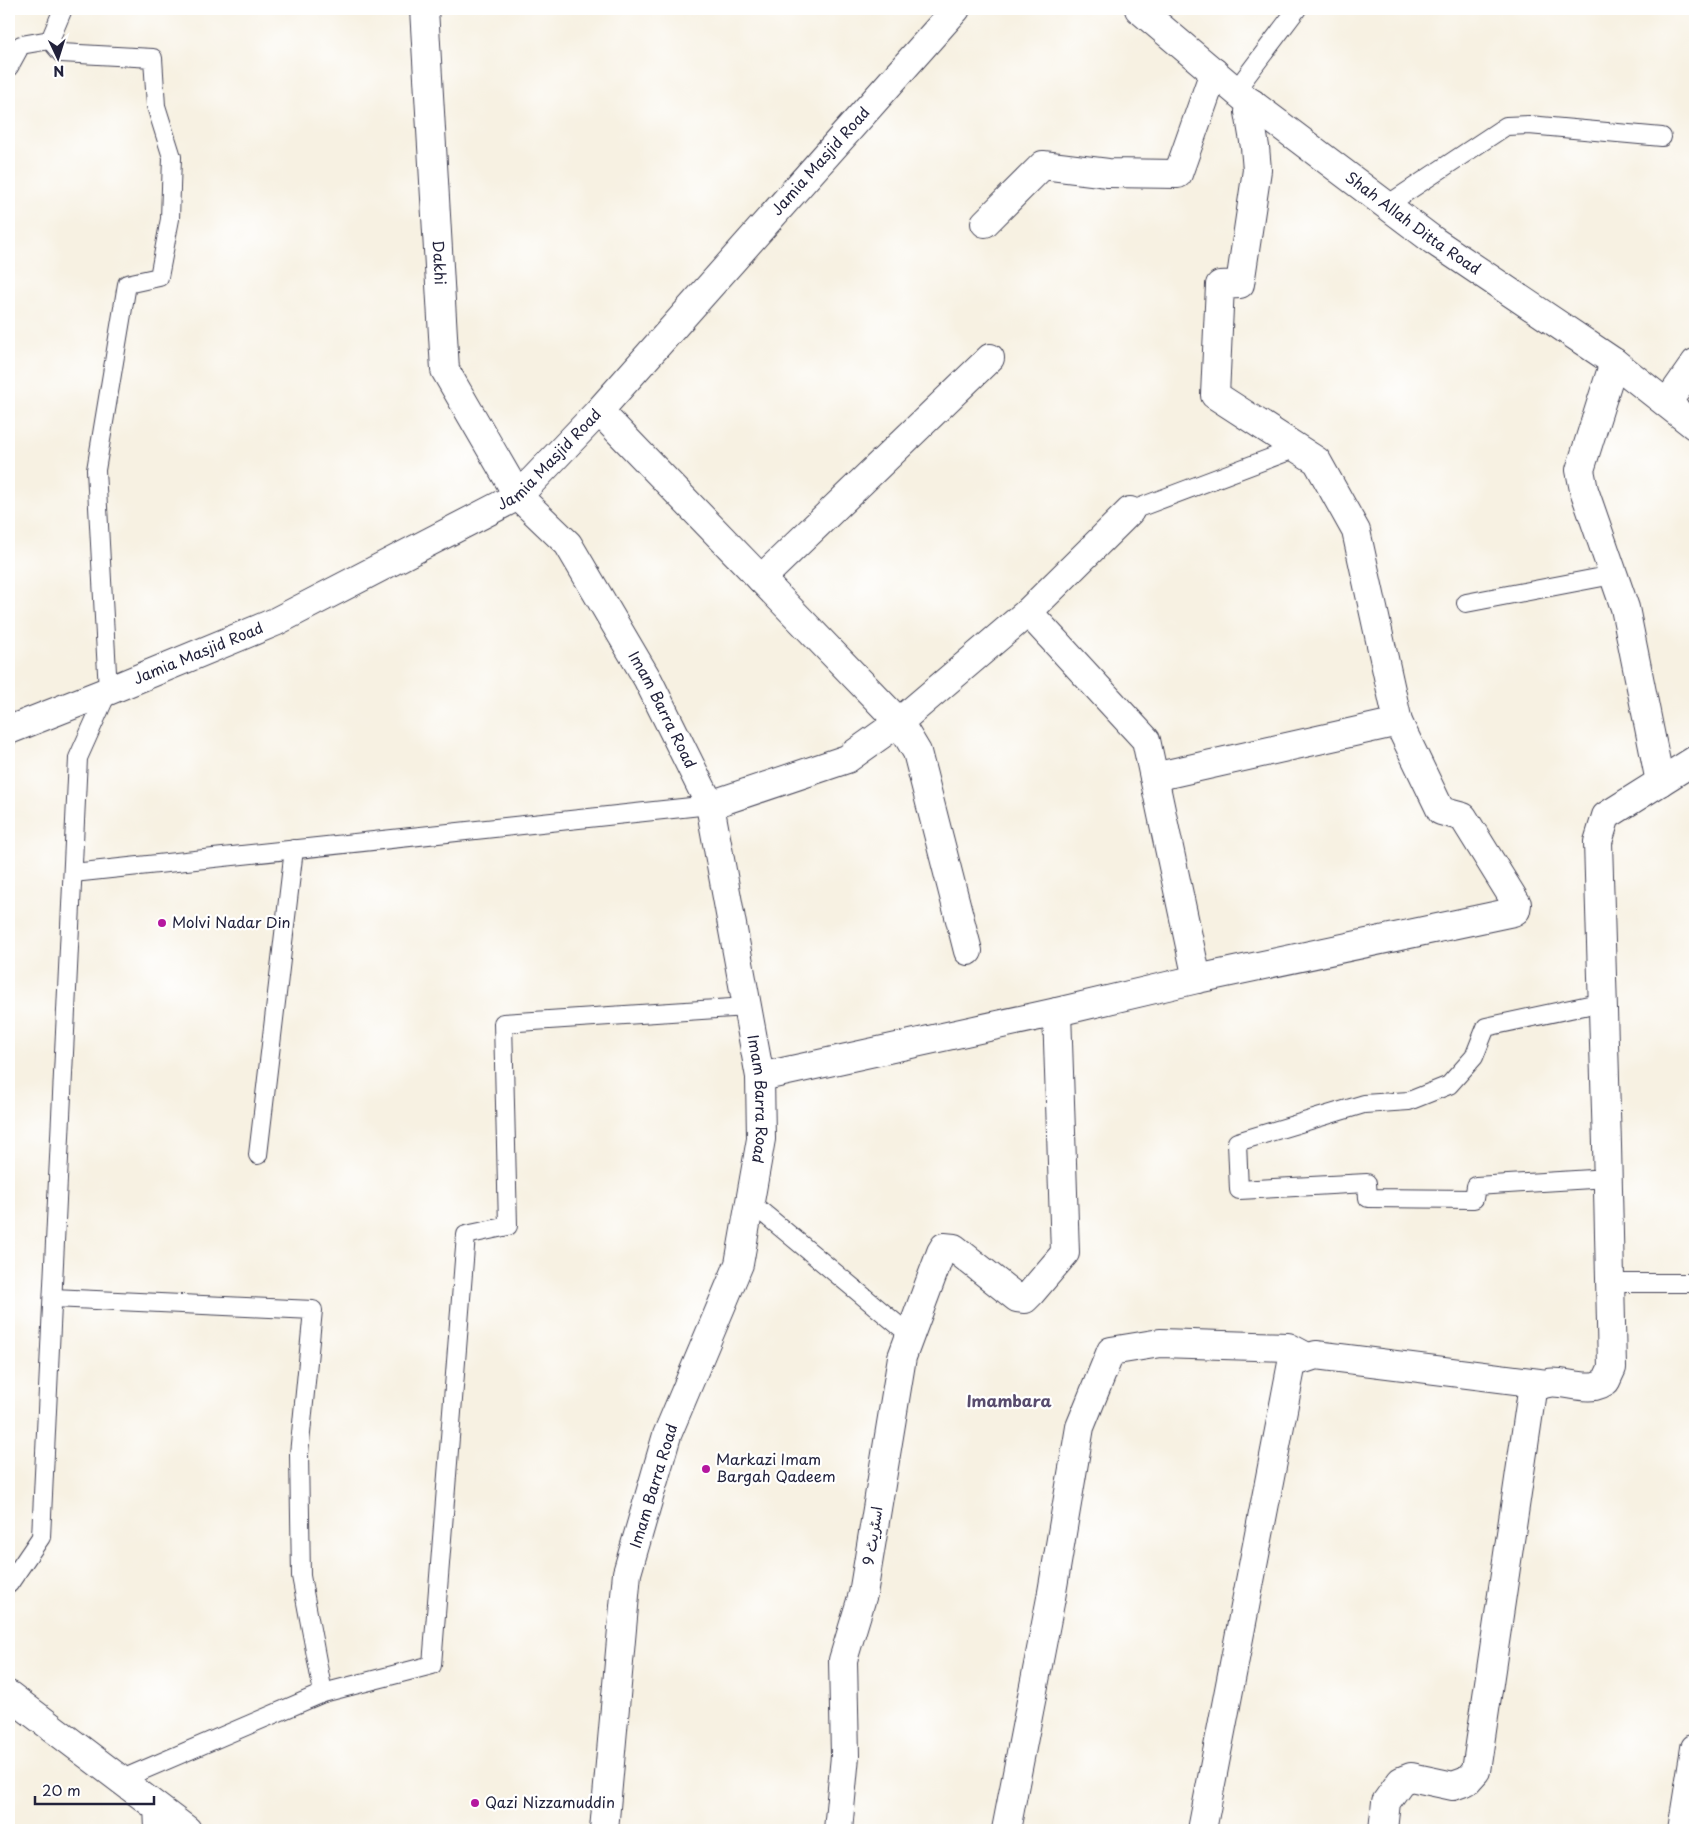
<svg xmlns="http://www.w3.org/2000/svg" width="1704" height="1839" viewBox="0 0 1704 1839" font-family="'Playpen Sans','Playpen Sans Arabic',sans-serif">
<rect width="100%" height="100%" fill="#fff"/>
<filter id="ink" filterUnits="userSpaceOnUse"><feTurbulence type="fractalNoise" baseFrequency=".02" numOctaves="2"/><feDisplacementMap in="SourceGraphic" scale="10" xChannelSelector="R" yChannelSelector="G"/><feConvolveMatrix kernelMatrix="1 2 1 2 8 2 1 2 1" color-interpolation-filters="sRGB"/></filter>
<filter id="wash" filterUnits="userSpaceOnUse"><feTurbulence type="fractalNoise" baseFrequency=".0096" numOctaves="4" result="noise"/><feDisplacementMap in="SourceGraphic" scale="20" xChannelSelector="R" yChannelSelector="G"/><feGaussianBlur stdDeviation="1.12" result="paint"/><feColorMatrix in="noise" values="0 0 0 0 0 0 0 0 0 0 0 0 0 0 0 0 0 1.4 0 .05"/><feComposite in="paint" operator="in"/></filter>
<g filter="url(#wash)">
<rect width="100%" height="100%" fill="#f7f1e2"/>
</g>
<g filter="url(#ink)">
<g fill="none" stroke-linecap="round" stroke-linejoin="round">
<g stroke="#424154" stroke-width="20">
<g id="service">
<polyline points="50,40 63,9"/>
<polyline points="9,67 21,45 50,40"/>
<polyline points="1236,90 1297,9"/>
<polyline points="1387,205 1506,126 1529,125 1662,137"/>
<polyline points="1130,511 1297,448"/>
<polyline points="1466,603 1613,575"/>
<polyline points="73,873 710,805"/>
<polyline points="1603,1002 1486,1027 1474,1057 1449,1085 1409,1101 1364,1104 1237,1142 1239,1190 1367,1183 1368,1198 1474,1199 1476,1186 1608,1178"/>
<polyline points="258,1155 294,849"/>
<polyline points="750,1202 910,1335"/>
<polyline points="1610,1283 1695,1283"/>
<polyline points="53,1298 313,1310 299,1454 301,1576 323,1693"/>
<polyline points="9,1584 41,1537 78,758 108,691 96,470 127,284 159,277 170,219 172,157 156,106 153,58 61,53 50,40"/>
<polyline points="120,1780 323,1693 432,1665 466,1235 508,1226 503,1023 747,1007"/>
<polyline points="153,1805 154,1830"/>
</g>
</g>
<g stroke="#424154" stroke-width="30">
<g id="minor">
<path id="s1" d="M424,9L445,370L518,496"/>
<polyline points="985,223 1043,165 1108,173 1178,174 1214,72"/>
<polyline points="1614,362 1580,470 1584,490 1625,608 1660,782"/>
<polyline points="1667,403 1695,363"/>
<polyline points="599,411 899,722 917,752 968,951"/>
<polyline points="761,579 990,358"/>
<polyline points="1028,612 1146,740 1197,979"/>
<polyline points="1154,777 1398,722"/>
<polyline points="710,805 847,759 899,722 1028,612 1130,511"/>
<polyline points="760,1077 1057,1012 1197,979 1513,912 1516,910 1517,904 1463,817 1441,811 1398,722 1356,531 1317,461 1215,395 1220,285 1240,284 1257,170 1255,147 1249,112 1252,103"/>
<polyline points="9,1695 187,1830"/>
<polyline points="838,1830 845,1756 843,1660 863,1594 902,1357 941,1252 944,1247 954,1248 1017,1298 1025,1299 1031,1293 1065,1253 1057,1012"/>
<polyline points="1006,1830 1051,1598 1080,1427 1111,1351 1160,1343 1288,1347 1307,1357"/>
<polyline points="1202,1830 1292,1363 1316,1355 1539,1383"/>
<path d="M1383,1830L1386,1802L1401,1781L1411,1777L1453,1786L1467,1781L1476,1771L1532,1391C1550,1373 1573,1390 1595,1386C1599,1385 1603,1383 1606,1381L1612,1368L1607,1145L1598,842L1606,816L1695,760"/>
<polyline points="1682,1830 1695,1748"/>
</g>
</g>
<g stroke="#424154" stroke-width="30">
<g id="tertiary">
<path id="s2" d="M1139,9L1243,97L1434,241L1614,362L1695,426"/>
<path id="s3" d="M518,496L568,544L648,680L710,805L760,1077L761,1139L739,1264L667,1435L627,1573L604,1830"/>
<path id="s4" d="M9,730L108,691L275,622L518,496L599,411L956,9"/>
</g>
</g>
<use href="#service" stroke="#fff" stroke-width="18"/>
<use href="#minor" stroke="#fff" stroke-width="28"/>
<use href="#tertiary" stroke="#fff" stroke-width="28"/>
</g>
</g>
<g fill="#b5179e" stroke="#fff" stroke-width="2">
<circle cx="162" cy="923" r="5"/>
<circle cx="706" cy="1469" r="5"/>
<circle cx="475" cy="1803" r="5"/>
</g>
<g text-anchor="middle" stroke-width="4.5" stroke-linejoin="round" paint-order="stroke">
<g font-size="15" fill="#22223b" stroke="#fff">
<text dy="5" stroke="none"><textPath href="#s4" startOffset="1012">Jamia Masjid Road</textPath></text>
<text dy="5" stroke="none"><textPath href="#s2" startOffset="348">Shah Allah Ditta Road</textPath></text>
<text dy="5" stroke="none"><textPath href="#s1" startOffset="254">Dakhi</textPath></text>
<text dy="5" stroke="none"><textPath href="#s4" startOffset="608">Jamia Masjid Road</textPath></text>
<text dy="5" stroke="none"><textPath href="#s4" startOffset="204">Jamia Masjid Road</textPath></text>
<text dy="5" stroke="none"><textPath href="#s3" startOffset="260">Imam Barra Road</textPath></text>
<text dy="5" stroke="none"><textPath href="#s3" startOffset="665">Imam Barra Road</textPath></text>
<text transform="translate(654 1486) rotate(-73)" y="5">Imam Barra Road</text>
<text transform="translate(873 1536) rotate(-81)" y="5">اسٹریٹ 9</text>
</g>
<g font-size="15" fill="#22223b" stroke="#fff" text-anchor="start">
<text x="172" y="928">Molvi Nadar Din</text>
<text x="716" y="1465">Markazi Imam<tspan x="716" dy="17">Bargah Qadeem</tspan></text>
<text x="485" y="1808">Qazi Nizzamuddin</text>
</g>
<g font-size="16" font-weight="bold" fill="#584c6d" stroke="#fff">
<text x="1009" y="1407">Imambara</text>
</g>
</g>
<rect width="1704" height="1839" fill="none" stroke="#fff" stroke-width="30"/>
<g transform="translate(58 58) rotate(176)" stroke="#ffffff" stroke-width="4" paint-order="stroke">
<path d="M0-4L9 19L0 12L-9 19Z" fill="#22223b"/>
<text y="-8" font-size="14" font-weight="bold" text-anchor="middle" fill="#22223b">N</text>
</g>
<path d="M35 1796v8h119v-8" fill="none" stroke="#22223b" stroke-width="2.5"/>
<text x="42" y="1796" font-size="15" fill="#22223b" stroke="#ffffff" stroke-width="4" paint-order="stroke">20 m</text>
</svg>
